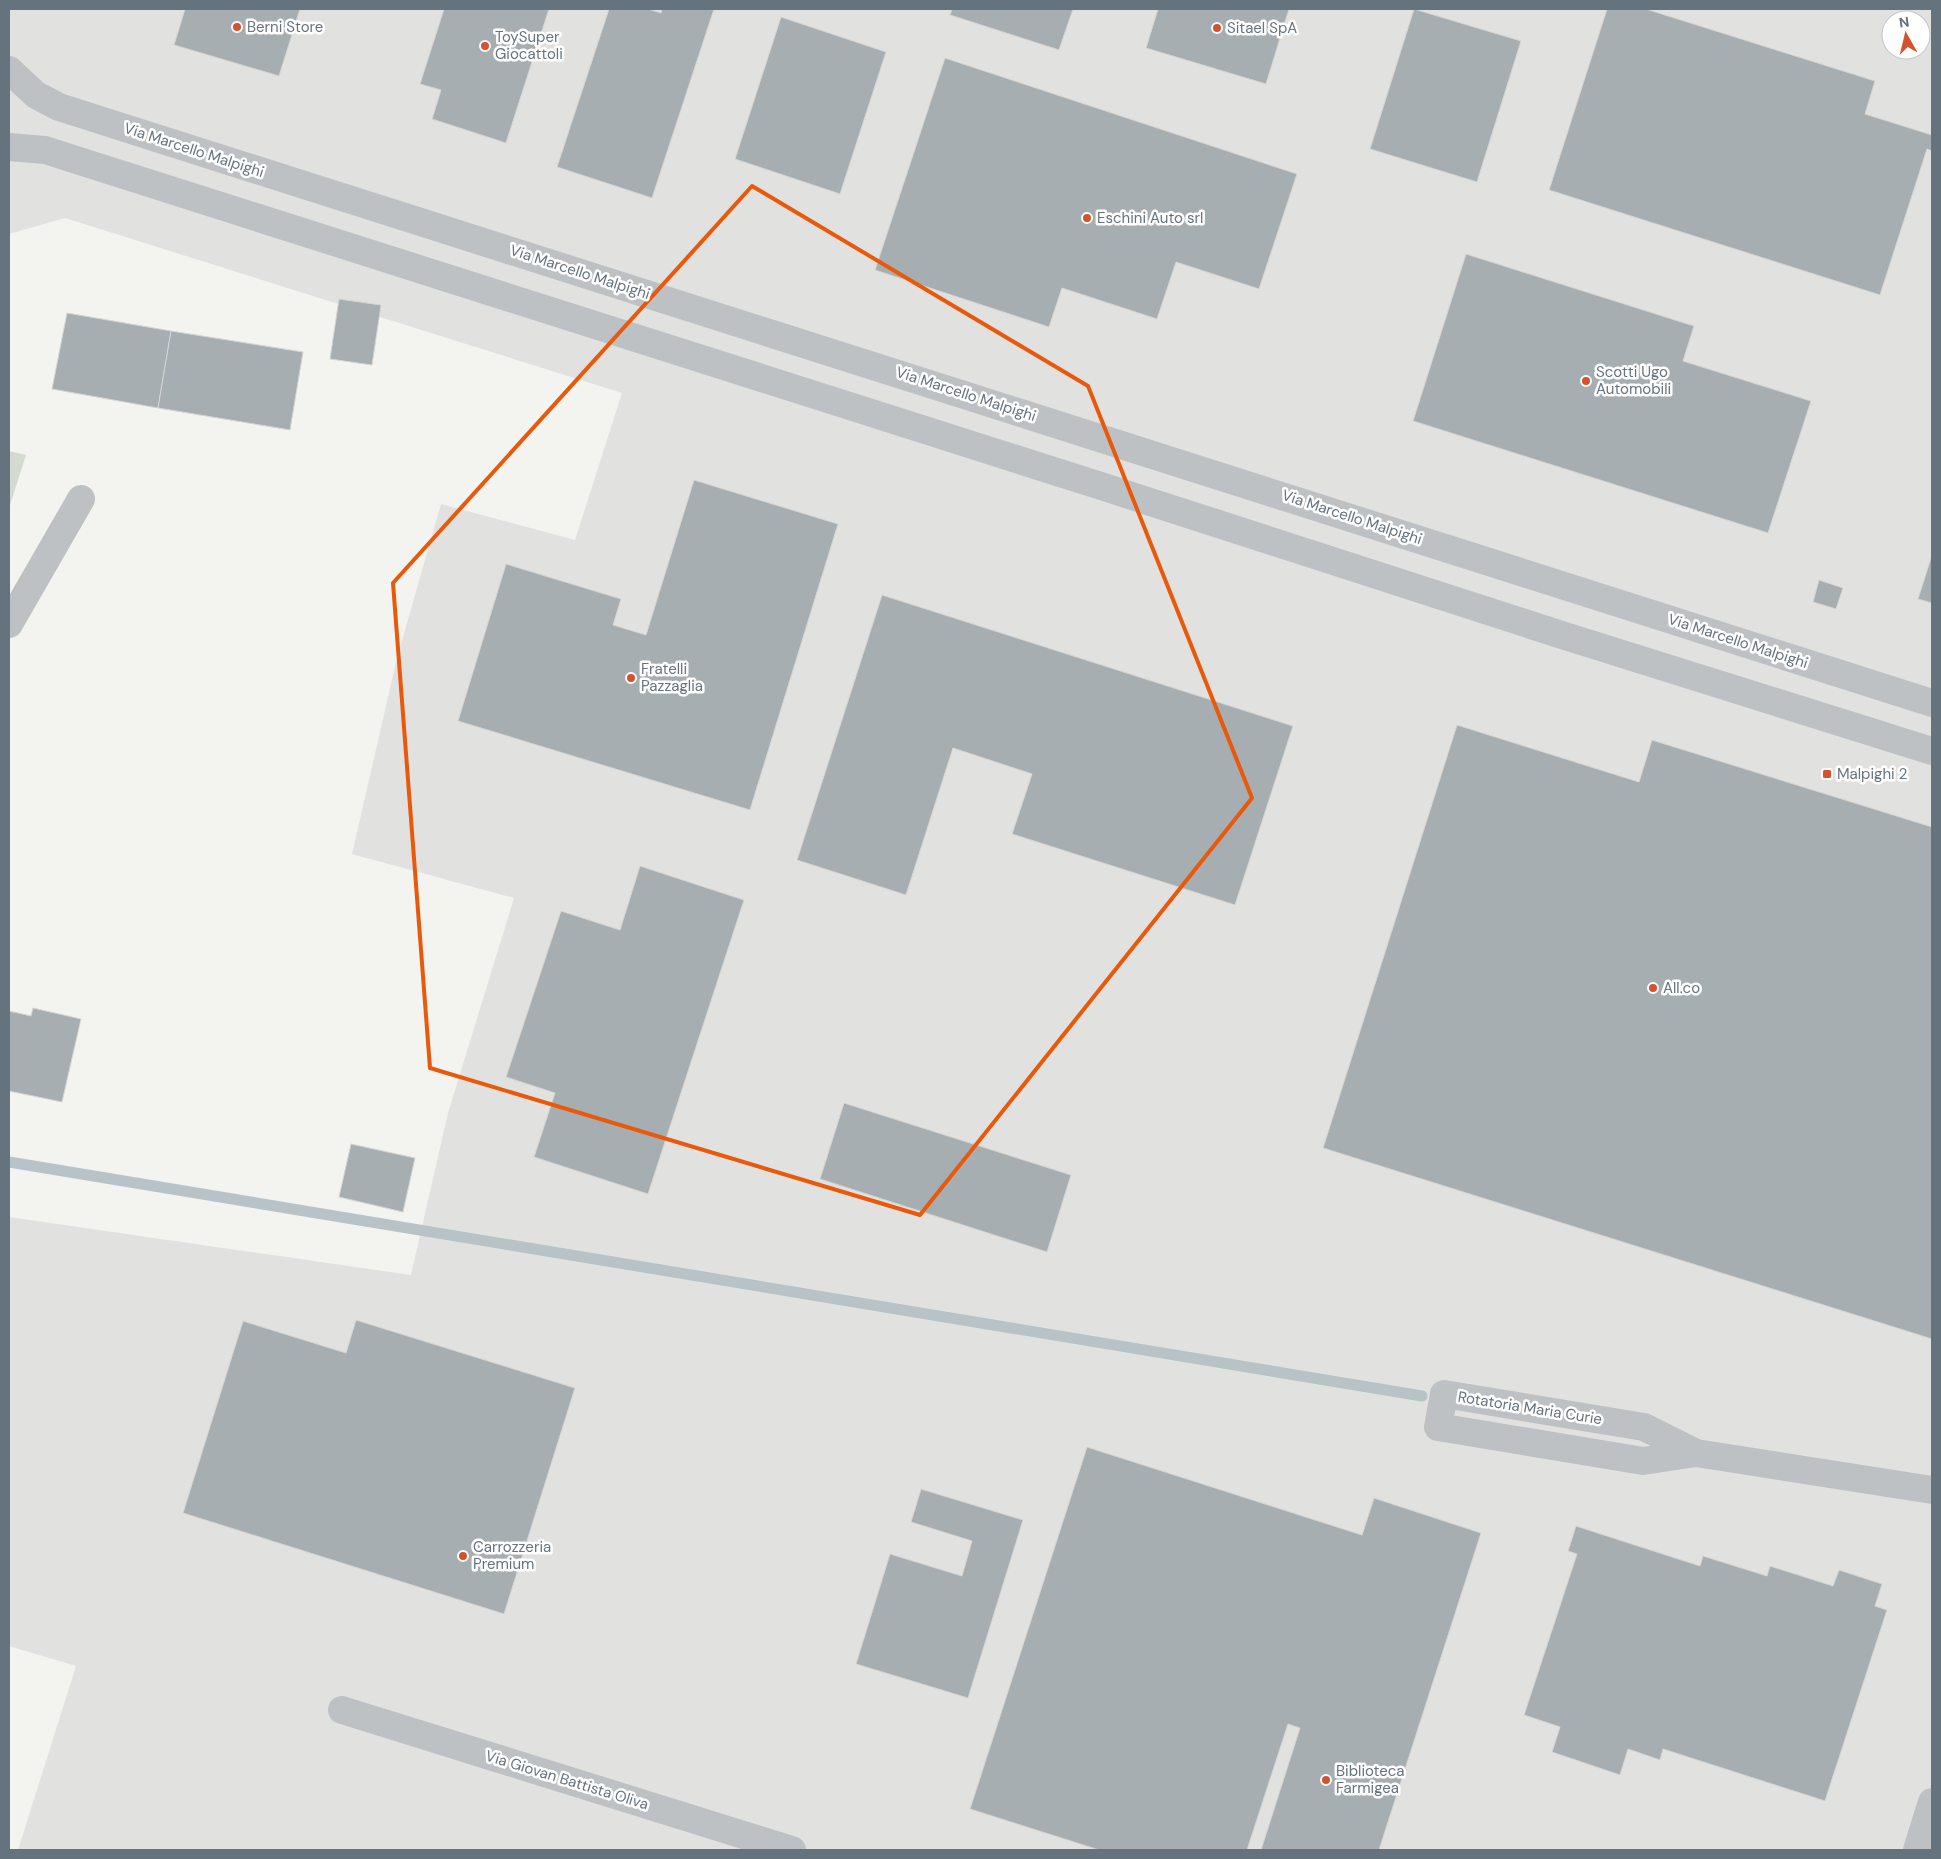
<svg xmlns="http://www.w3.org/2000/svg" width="1941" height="1859" viewBox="0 0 1941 1859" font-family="'DM Sans',sans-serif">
<rect width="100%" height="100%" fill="#f3f3f0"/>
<path fill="#e1e2e0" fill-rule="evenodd" d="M9,9H1932V1850H18L76,1666L9,1646V1217L411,1275L448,1113L514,898L352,854L397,658L441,504L575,540L622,393L65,218L9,234ZM1891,20H1921V50H1891Z"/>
<polygon fill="#d5dad1" points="9,451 26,455 9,508"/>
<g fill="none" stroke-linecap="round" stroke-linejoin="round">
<polyline stroke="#b8c3c7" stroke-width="11" points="9,1162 1422,1396"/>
</g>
<g fill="#a7aeb2" stroke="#d5d5d2">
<polygon points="185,9 300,9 279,76 174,45"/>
<polygon points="444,9 549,9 506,143 432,119 441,90 420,84"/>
<polygon points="609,9 648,9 661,13 662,9 714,9 652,198 557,167"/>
<polygon points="952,9 1073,9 1059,50 950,15"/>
<polygon points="1158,9 1289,9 1266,84 1146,48"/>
<polygon points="1414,9 1521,41 1477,182 1370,149"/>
<polygon points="1607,9 1646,9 1875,81 1865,114 1932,135 1932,151 1927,149 1880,295 1549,190"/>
<polygon points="781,17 886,52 840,194 735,159"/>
<polygon points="945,58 1297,174 1259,289 1176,262 1157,319 1062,288 1049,327 875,270"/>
<polygon points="1466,254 1694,326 1683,361 1811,401 1768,533 1413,421"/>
<polygon points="339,299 381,305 372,365 330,359"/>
<polygon points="67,313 171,331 158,408 52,389"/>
<polygon points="171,331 303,352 290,430 158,408"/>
<polygon points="694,480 838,524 750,810 458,721 506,564 621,599 613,625 646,635"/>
<polygon points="1932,555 1932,603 1918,599"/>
<polygon points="1819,580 1843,588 1836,609 1813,602"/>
<polygon points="882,595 1293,726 1235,905 1012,834 1032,774 953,748 906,895 797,860"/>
<polygon points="1457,725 1639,782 1652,740 1932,827 1932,1339 1323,1148"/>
<polygon points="640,866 744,900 648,1194 534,1157 555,1093 506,1077 561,911 620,930"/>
<polygon points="33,1008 81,1019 62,1102 9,1091 9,1011 31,1016"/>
<polygon points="844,1103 1071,1175 1047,1252 820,1179"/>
<polygon points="351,1144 415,1158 403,1212 339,1197"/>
<polygon points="356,1320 575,1388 504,1614 183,1513 243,1321 346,1353"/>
<polygon points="1087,1447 1362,1535 1374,1498 1481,1533 1379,1850 1261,1850 1300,1728 1288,1724 1247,1850 1099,1850 970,1809"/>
<polygon points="921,1489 1023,1520 968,1698 856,1664 890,1554 962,1576 972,1541 911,1522"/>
<polygon points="1576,1526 1700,1566 1703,1556 1767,1576 1770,1566 1833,1586 1839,1570 1882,1584 1875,1606 1887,1610 1825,1801 1663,1749 1660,1760 1628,1749 1620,1775 1552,1752 1560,1727 1524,1715 1577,1554 1568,1551"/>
</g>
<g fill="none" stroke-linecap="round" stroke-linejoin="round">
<g stroke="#bdc1c4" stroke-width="28">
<polyline points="9,70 36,95 59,107 1932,703"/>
<polyline points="9,147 45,150 1101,486 1565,636 1932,751"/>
<polyline points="9,624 81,499"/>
<polyline points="1696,1453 1643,1461 1438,1427 1444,1394 1644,1427 1696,1453 1932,1490"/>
<polyline points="342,1710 792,1850"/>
<polyline points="1917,1850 1932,1802"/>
</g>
</g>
<path fill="none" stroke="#e8590c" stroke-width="4" stroke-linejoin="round" d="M752,186L1088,386L1252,798L920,1215L430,1068L393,583Z"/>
<g fill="#d4532f" stroke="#fff" stroke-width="2">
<circle cx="237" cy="27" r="5"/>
<circle cx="1217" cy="28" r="5"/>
<circle cx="485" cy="46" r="5"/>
<circle cx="1087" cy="218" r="5"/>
<circle cx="1586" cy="381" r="5"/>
<circle cx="631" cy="678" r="5"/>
<rect x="1822" y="769" width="10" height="10" rx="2.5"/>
<circle cx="1653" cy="988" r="5"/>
<circle cx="463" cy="1556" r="5"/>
<circle cx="1326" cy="1780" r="5"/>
</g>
<g text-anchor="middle" stroke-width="5" stroke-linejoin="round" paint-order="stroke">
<g font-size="15" fill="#65737e" stroke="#fff" text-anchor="start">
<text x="247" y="32">Berni Store</text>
<text x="1227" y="33">Sitael SpA</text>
<text x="495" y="42">ToySuper<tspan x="495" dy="17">Giocattoli</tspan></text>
<text x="1097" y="223">Eschini Auto srl</text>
<text x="1596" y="377">Scotti Ugo<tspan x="1596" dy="17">Automobili</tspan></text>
<text x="641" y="674">Fratelli<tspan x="641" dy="17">Pazzaglia</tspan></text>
<text x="1837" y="779">Malpighi 2</text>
<text x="1663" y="993">All.co</text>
<text x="473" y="1552">Carrozzeria<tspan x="473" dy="17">Premium</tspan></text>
<text x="1336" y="1776">Biblioteca<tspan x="1336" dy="17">Farmigea</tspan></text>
</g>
<g font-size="15" fill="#65737e" stroke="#fff">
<text transform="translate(194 150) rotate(18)" y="5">Via Marcello Malpighi</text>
<text transform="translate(580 272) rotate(18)" y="5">Via Marcello Malpighi</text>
<text transform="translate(966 394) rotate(18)" y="5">Via Marcello Malpighi</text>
<text transform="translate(1352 517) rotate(18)" y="5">Via Marcello Malpighi</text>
<text transform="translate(1738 641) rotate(18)" y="5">Via Marcello Malpighi</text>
<text transform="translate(1530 1408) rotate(9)" y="5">Rotatoria Maria Curie</text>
<text transform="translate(567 1780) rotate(17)" y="5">Via Giovan Battista Oliva</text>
</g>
</g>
<rect width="1941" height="1859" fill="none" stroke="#65737e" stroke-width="20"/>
<g transform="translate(1906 35) rotate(352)"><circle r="24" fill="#ffffff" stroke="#c1c7cb"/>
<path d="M0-4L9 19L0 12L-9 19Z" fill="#d4532f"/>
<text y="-8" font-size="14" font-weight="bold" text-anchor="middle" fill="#65737e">N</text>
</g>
</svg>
